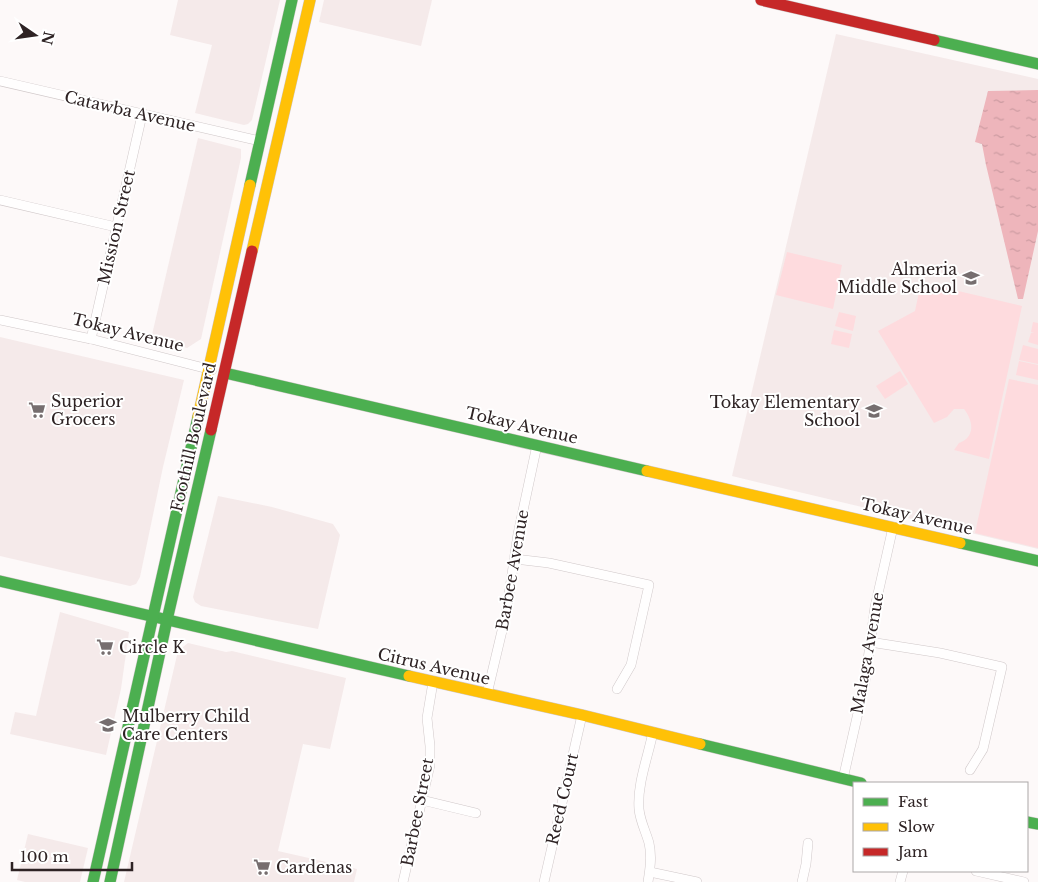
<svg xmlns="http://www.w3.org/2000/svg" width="1038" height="882" viewBox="0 0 1038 882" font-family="'Libre Baskerville',serif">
<defs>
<pattern id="water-ripples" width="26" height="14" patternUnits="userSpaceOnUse" patternTransform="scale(1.25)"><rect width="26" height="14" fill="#eeb5bb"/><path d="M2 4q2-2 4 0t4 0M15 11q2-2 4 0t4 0" fill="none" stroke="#cc9ba1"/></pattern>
</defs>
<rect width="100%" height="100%" fill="#fdf9f9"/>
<g fill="#f5eaea">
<polygon points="178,0 280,0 252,120 248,124 244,125 195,113 212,45 170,35"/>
<polygon points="324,0 432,0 421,46 319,22"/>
<polygon points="836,34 1038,79 1038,549 732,476"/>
<polygon points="198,138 241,149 241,158 201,339 187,348 151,339"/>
<polygon points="0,337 184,380 163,467 140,577 136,584 130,586 0,556"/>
<polygon points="218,496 272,507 333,524 340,535 318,629 201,606 195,602 193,597"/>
<polygon points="60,612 129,632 121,689 106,755 10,734 15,712 36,716"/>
<polygon points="188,643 226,652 232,651 346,678 330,749 303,744 278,851 357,869 354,882 124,882 178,651"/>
<polygon points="28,834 88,848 80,882 25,882 17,880"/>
</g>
<g fill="#fedbde">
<polygon points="787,252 842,265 833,309 776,295"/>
<path d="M924,283L1022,306L989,459L954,450L959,443C975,437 974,422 964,409H954L947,417L934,423L878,331L915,311L919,292Z"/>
<polygon points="839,312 856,316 853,331 835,326"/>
<polygon points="1033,322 1038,323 1038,345 1028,342 1031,333 1034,333 1031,332"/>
<polygon points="834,330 852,334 849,348 831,344"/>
<polygon points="1023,345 1038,349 1038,364 1019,360"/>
<polygon points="1019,361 1038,365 1038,380 1016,375"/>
<polygon points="900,371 908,384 885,399 876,386"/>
<polygon points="1009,379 1038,385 1038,548 975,533"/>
</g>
<polygon fill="url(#water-ripples)" points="1038,90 1038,231 1023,299 1018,299 986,165 982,144 975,142 988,91"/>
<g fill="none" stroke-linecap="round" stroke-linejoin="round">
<g stroke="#d0c8c9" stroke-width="10">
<g id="street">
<polyline points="0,81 260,141"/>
<polyline points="0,200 116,227"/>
<polyline points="0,320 91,339 212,370"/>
<polyline points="91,339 142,115"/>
<polyline points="515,559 549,563 649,585 631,665 617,689"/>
<polyline points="870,642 940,653 1002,667 983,749 970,770"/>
<polyline points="487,694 506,614 518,534 537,445"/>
<polyline points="843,779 865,682 875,607 893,527"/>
<polyline points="422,800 476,813"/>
<polyline points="976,871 1024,882"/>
<polyline points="650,872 697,882"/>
<polyline points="403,882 430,765 430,746 427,718 433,682"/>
<polyline points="544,882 582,715"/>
<path d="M648,882C650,869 652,856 649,843C646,832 640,821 639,809C637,784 648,757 653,732"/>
<polyline points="802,882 806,864 808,843"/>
<polyline points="900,882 903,871"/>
</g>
</g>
<g stroke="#d0c8c9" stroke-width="12">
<g id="fast">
<polyline points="934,40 1038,64"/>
<polyline points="250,185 292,0"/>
<polyline points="225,373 647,471"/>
<polyline points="960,543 1038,561"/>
<polyline points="0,581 409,676"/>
<polyline points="700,744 861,783"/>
<polyline points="1027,822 1038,824"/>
<polyline points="93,882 198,417"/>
<polyline points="110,882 167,620 211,430"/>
</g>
</g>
<g stroke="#d0c8c9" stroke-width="12">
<g id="slow">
<polyline points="252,251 310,0"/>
<polyline points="198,417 250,185"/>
<polyline points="647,471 960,543"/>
<polyline points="409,676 582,715 700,744"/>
</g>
</g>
<g stroke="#d0c8c9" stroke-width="12">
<g id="jam">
<polyline points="761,0 934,40"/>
<polyline points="211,430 252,251"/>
</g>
</g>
<use href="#street" stroke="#fffefe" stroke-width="9"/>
<use href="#fast" stroke="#4caf50" stroke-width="11"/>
<use href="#slow" stroke="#ffc107" stroke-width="11"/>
<use href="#jam" stroke="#c62828" stroke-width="11"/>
</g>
<defs>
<g id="school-bare" transform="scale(1.35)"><path d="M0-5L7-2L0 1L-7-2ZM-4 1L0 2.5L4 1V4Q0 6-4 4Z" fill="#766e6f" stroke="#fff" stroke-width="2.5" paint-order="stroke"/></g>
<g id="supermarket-bare" transform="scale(1.35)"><path d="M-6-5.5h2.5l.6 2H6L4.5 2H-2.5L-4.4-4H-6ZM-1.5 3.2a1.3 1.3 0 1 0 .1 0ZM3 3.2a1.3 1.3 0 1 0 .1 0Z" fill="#766e6f" stroke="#fff" stroke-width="2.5" paint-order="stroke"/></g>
</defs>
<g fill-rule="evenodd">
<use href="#school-bare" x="971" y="278"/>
<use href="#supermarket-bare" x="37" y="410"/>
<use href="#school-bare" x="874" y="411"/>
<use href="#supermarket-bare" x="105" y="647"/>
<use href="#school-bare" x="108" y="725"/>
<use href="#supermarket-bare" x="262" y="867"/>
</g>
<g text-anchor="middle" stroke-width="4" stroke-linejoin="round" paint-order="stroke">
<g font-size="16" fill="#2e2324" stroke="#fff">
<text transform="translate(130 111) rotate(13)" y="6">Catawba Avenue</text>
<text transform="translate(116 227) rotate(-77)" y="6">Mission Street</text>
<text transform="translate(128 332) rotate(14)" y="6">Tokay Avenue</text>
<text transform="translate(522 425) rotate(13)" y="6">Tokay Avenue</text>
<text transform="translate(193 437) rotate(-77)" y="6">Foothill Boulevard</text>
<text transform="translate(917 516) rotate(13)" y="6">Tokay Avenue</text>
<text transform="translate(512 570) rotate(-80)" y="6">Barbee Avenue</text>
<text transform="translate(867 653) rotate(-80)" y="6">Malaga Avenue</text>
<text transform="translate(434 666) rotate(13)" y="6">Citrus Avenue</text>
<text transform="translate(562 799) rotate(-77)" y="6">Reed Court</text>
<text transform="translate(417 812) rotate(-79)" y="6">Barbee Street</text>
</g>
<g font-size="16" fill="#2e2324" stroke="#fff" text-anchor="start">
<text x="957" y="275" text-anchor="end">Almeria<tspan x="957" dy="18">Middle School</tspan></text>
<text x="51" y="407">Superior<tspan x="51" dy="18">Grocers</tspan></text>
<text x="860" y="408" text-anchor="end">Tokay Elementary<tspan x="860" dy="18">School</tspan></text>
<text x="119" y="653">Circle K</text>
<text x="122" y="722">Mulberry Child<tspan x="122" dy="18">Care Centers</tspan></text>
<text x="276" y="873">Cardenas</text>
</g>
</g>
<rect x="853" y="782" width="175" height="90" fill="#ffffff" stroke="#aba7a7"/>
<rect x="863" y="798" width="25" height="8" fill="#4caf50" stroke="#aba7a7"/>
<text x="898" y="807" font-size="15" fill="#2e2324">Fast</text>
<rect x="863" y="823" width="25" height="8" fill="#ffc107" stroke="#aba7a7"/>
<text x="898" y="832" font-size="15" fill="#2e2324">Slow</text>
<rect x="863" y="848" width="25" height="8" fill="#c62828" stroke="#aba7a7"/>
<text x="898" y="857" font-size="15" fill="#2e2324">Jam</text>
<g transform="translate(35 35) rotate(103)" stroke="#ffffff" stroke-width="4" paint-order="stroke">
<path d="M0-4L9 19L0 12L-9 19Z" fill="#2e2324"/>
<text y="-8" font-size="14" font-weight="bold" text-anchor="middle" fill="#2e2324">N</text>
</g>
<path d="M12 862v8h120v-8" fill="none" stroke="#2e2324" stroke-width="2.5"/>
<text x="20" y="862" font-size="15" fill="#2e2324" stroke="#ffffff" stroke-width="4" paint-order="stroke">100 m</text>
</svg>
